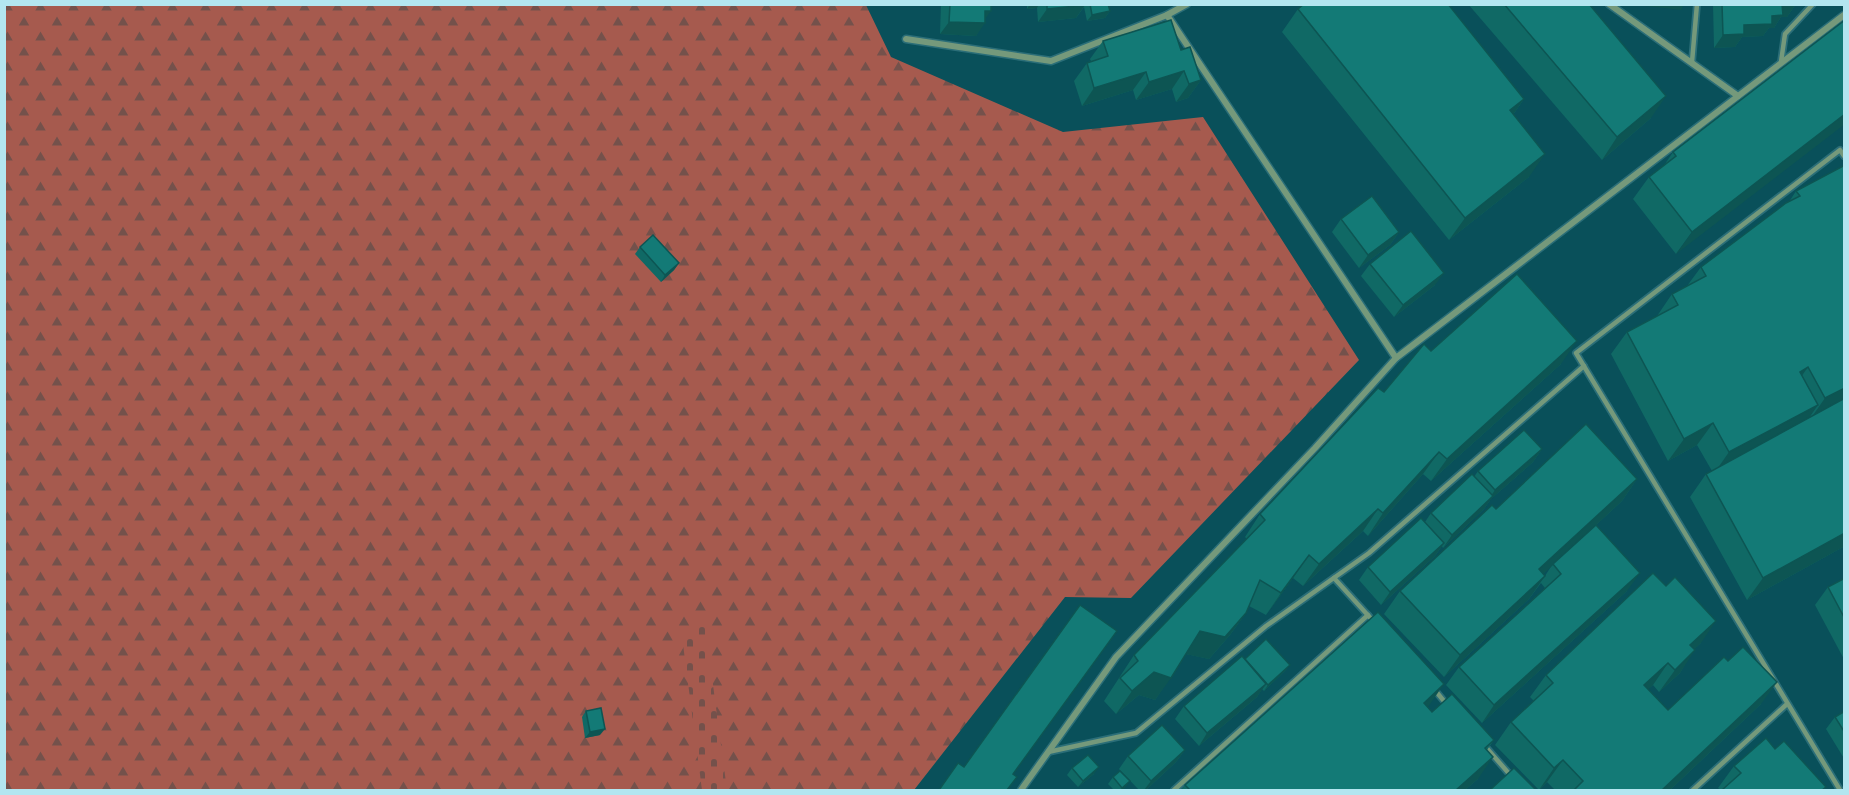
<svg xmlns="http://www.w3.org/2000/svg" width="1849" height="795" viewBox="0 0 1849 795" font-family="'DM Sans',sans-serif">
<defs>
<pattern id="forest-firs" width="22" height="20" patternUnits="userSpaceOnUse" patternTransform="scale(1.5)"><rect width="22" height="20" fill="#a65a4e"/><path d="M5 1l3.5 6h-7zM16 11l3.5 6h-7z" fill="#74514b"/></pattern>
<pattern id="cemetery-stones" width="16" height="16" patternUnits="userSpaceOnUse" patternTransform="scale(1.5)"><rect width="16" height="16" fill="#a65a4e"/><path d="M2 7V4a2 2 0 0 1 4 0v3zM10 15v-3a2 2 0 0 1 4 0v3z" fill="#74514b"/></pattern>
</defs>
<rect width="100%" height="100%" fill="#09505a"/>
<polygon fill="url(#forest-firs)" points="5,5 866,5 891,57 1063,132 1203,117 1359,360 1131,598 1065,597 914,790 5,790"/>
<polygon fill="url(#cemetery-stones)" points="705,625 727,790 702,790 681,629"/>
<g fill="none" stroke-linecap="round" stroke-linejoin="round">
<g stroke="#2b6e78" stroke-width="8">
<g id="lane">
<polyline points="1692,62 1697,4"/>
<polyline points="1781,62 1785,34 1813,4"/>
<polyline points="1334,578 1375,623"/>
<polyline points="1434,689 1448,706"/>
<polyline points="1484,745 1512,777"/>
<polyline points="1048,752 1136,733 1266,626 1369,553 1584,366"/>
<polyline points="1174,790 1368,615"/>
<polyline points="1693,790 1787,704"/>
<polyline points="1840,790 1576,353 1840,150 1844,156"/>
</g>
</g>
<g stroke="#2b6e78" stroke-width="9">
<g id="street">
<polyline points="1609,4 1738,96"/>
<polyline points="1167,15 1396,358"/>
<polyline points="906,39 1051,61 1167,15 1187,4"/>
<polyline points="1021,790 1116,657 1315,448 1396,358 1844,15"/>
</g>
</g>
<use href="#lane" stroke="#75997b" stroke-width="4.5"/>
<use href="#street" stroke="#75997b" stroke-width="6"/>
</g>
<g fill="#106965" fill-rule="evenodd">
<polygon points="941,4 991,4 985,19 976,36 940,34"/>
<polygon points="1027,4 1108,4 1110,11 1105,18 1087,21 1084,7 1076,18 1038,22 1037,8 1027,9"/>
<polygon points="1468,4 1589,4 1651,118 1602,160"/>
<polygon points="1713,4 1796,4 1787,17 1781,17 1774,28 1769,28 1763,36 1742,37 1735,47 1714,48"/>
<polygon points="1298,9 1524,99 1513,115 1529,177 1449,240 1282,32"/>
<polygon points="1845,20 1676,254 1633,199 1649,177 1665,164 1673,152"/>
<polygon points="1103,41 1181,50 1201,80 1188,98 1176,102 1172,89 1136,100 1133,90 1082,106 1074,81 1087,63 1091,61 1090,59"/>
<polygon points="1845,165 1845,546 1747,600 1690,497 1706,474 1712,471 1697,445 1668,461 1611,354 1627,332 1657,316 1672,294 1687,286 1701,267 1789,202 1796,191"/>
<polygon points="1341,219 1399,232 1390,245 1359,268 1332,232"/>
<polygon points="640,247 679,263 674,270 661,282 635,254"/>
<polygon points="1370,264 1435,285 1394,317 1361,276"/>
<polygon points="1431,351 1561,364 1431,481 1423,474 1368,536 1363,531 1303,586 1293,578 1266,615 1249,606 1246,613 1230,635 1209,659 1186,654 1155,700 1139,695 1116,714 1104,701 1134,655 1247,539 1245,537 1260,514 1384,392"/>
<polygon points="1542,449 1533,462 1491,499 1484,509 1443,548 1442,546 1435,556 1381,605 1359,580 1368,567 1425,522 1431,513 1474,477 1478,471"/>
<path d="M1637,479L1622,501L1596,525L1627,591L1482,723L1446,685L1459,667L1545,588L1541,583L1529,599L1444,677L1384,614L1400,591L1496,509ZM1552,565L1545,576L1543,574Z"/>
<polygon points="1845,578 1845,661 1815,605 1828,587"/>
<polygon points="1701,643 1694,649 1680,673 1659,692 1653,685 1648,689 1668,710 1761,704 1670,790 1555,790 1547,782 1539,790 1495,745 1511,722 1534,701 1530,697 1546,675"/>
<polygon points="1245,659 1290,665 1285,671 1264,691 1262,689 1257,697 1199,746 1175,719 1184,706"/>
<polygon points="1428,707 1432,712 1494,740 1487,750 1478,779 1465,790 1181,790 1185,785"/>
<polygon points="586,711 600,735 585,738 582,717"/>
<polygon points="1845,711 1845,760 1826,729 1835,717"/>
<polygon points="1775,749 1823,790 1721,790 1718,788 1734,766"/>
<polygon points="1185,750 1176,762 1146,790 1139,790 1119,769 1128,756"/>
<polygon points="1072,768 1094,774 1078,787 1067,775"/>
<polygon points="1113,777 1130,781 1122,790 1114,790 1108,784"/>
</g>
<g fill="#0d5553">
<polygon points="1030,4 1039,4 1037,8 1027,9"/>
<polygon points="1647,4 1684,4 1681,10 1646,6"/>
<polygon points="1796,4 1787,17 1781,17 1774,28 1769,28 1763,36 1742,37 1735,47 1714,48 1723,35 1744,25 1772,16 1782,5"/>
<polygon points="1085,5 1076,18 1038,22 1047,9"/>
<polygon points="985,11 991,11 982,23 985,23 976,36 940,34 949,22"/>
<polygon points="1110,11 1105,18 1087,21 1092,15"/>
<polygon points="1184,71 1172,89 1136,100 1149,82"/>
<polygon points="1146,72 1133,90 1082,106 1094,88"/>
<polygon points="1201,80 1188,98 1176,102 1189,84"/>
<polygon points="1666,96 1651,118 1602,160 1617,137"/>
<polygon points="1524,99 1508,122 1510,110"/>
<polygon points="1845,114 1845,124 1676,254 1692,232"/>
<polygon points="1545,154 1529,177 1449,240 1465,218"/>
<polygon points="1399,232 1390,245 1359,268 1368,255"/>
<polygon points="679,263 674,270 661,282 665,275"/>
<polygon points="1444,273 1435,285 1394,317 1403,305"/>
<polygon points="1577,341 1561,364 1431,481 1447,459"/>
<polygon points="1808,367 1792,390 1800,372"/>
<polygon points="1845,388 1845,402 1809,421 1825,398"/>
<polygon points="1818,405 1802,428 1713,475 1729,452"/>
<polygon points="1713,423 1697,445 1668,461 1684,439"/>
<polygon points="1542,449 1533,462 1491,499 1484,509 1443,548 1452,535 1487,502 1495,490"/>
<polygon points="1439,452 1423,474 1368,536 1383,513"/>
<polygon points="1637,479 1622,501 1524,592 1539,569"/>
<polygon points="1378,509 1363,531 1303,586 1319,564"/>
<polygon points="1845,533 1845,546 1747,600 1763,578"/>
<polygon points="1444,543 1435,556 1381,605 1390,592"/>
<polygon points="1309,555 1293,578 1266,615 1281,593"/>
<polygon points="1640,573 1627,591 1482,723 1494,705"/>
<polygon points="1545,576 1529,599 1444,677 1460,655"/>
<polygon points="1246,613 1230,635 1209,659 1185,654 1200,631"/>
<polygon points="1716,621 1701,643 1675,668 1690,645"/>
<polygon points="1695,650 1680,673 1659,692 1675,670"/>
<polygon points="1668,663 1653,685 1629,708 1644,685"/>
<polygon points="1290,665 1285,671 1264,691 1268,685"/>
<polygon points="1154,672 1171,678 1155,700 1139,695 1116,714 1132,691"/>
<polygon points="1777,682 1761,704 1670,790 1662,790"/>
<polygon points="1266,684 1257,697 1199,746 1207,733"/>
<polygon points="1444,684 1428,707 1424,703"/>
<polygon points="605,729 600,735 585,738 590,732"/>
<polygon points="1185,750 1176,762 1146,790 1144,790 1151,781"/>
<polygon points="1493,757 1478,779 1465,790 1456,790"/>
<polygon points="1563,760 1547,782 1539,790 1554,768"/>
<polygon points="1099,767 1094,774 1078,787 1083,781"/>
<polygon points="1130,781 1125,788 1122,790 1120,790"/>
</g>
<g fill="#137a76" stroke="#0d5553" stroke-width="1.5">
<polygon points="950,4 991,4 991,11 985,11 985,23 949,22"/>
<polygon points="1047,4 1085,4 1085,5 1047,9"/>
<polygon points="1090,4 1108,4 1110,11 1092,15"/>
<polygon points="1304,4 1448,4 1524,99 1510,110 1545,154 1465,218 1298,9"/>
<polygon points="1504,4 1589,4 1666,96 1617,137"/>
<polygon points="1722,4 1789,4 1782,5 1783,15 1772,16 1772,24 1744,25 1744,34 1723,35"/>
<polygon points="1171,20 1181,50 1190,47 1201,80 1189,84 1184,71 1149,82 1146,72 1094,88 1087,63 1108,56 1103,41"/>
<polygon points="1845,20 1845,114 1692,232 1649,177 1676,156 1673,152"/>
<polygon points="1845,165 1845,388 1825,398 1808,367 1800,372 1818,405 1729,452 1713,423 1684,439 1627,332 1678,305 1672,294 1706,276 1701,267 1786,203 1800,196 1796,191"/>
<polygon points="1372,196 1399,232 1368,255 1341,219"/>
<polygon points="1411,231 1444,273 1403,305 1370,264"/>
<polygon points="653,235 679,263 665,275 640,247"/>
<polygon points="1517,274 1577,341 1447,459 1439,452 1383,513 1378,509 1319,564 1309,555 1281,593 1260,580 1246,613 1225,637 1200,631 1171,678 1154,672 1132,691 1120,678 1138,661 1134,655 1265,520 1260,514 1378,388 1384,392 1424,344 1431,351"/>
<polygon points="1845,398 1845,533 1763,578 1706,474"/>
<polygon points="1586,424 1637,479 1539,569 1545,576 1460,655 1400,591 1492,505 1496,509"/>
<polygon points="1524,430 1542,449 1495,490 1478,471"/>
<polygon points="1472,474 1493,496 1452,535 1431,513"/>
<polygon points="1421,518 1444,543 1390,592 1368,567"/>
<polygon points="1596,525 1640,573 1494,705 1459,667 1561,574 1553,564"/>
<polygon points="1653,573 1666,586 1675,577 1716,621 1690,645 1695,650 1675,670 1668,663 1644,685 1668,710 1724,657 1728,661 1743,647 1777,682 1662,790 1574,790 1583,781 1563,760 1554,768 1511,722 1553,683 1546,675"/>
<polygon points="1845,578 1845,619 1828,587"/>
<polygon points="1080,605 1117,631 1013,774 1017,777 1007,790 939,790 958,763 964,767"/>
<polygon points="1378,612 1444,684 1424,703 1432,712 1452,694 1494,740 1485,748 1493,757 1456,790 1190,790 1185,785"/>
<polygon points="1266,639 1290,665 1268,685 1245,659"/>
<polygon points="1242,656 1266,684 1207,733 1184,706"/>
<polygon points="601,708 605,729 590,732 586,711"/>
<polygon points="1845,711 1845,733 1835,717"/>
<polygon points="1162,725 1185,750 1151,781 1128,756"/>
<polygon points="1766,738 1775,749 1784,741 1826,787 1822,790 1722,790 1741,773 1734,766"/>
<polygon points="1088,755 1099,767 1083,781 1072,768"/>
<polygon points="1514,768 1536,790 1490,790"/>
<polygon points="1120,771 1130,781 1122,788 1113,777"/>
</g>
<rect width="1849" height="795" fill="none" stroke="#b3e6f0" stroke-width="12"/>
</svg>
